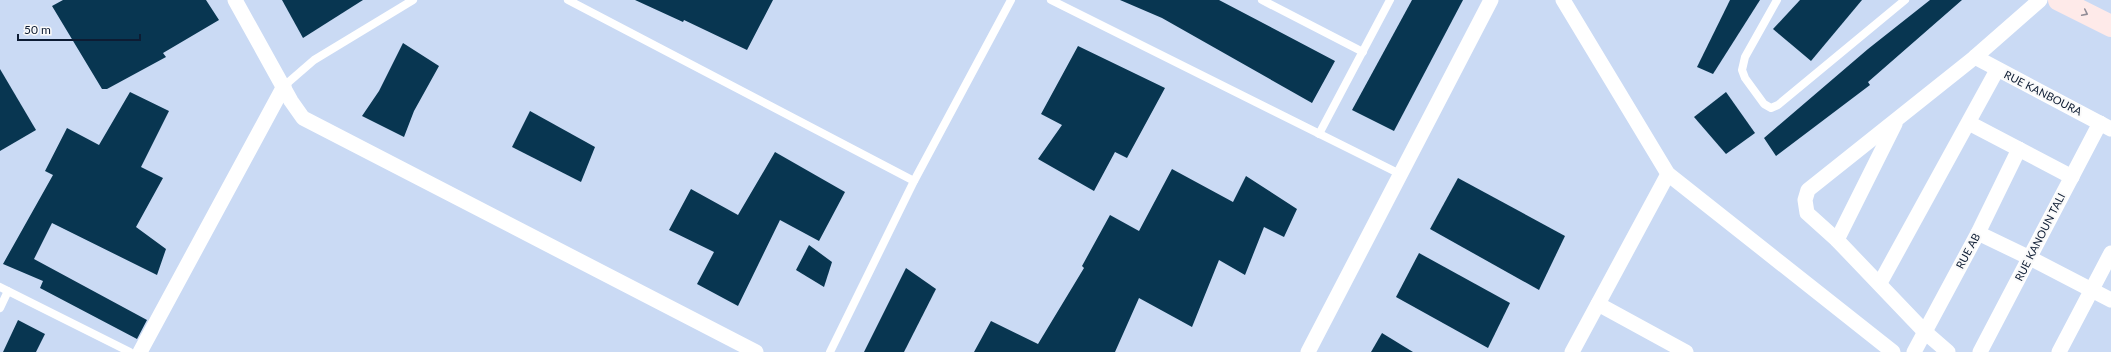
<svg xmlns="http://www.w3.org/2000/svg" width="2111" height="352" viewBox="0 0 2111 352" font-family="Lato,sans-serif">
<rect width="100%" height="100%" fill="#cadaf4"/>
<g fill="#083651">
<polygon points="63,0 206,0 219,20 163,53 166,57 107,89 102,89 52,6"/>
<polygon points="282,0 363,0 303,38"/>
<polygon points="635,0 773,0 747,50 684,20 683,22"/>
<polygon points="1120,0 1219,0 1335,61 1312,103 1162,18"/>
<polygon points="1412,0 1463,0 1394,131 1352,110"/>
<polygon points="1730,0 1760,0 1713,74 1697,67"/>
<polygon points="1800,0 1862,0 1811,61 1773,29"/>
<polygon points="1930,0 1962,0 1868,82 1870,85 1776,156 1764,138 1868,49"/>
<polygon points="403,43 439,66 414,111 404,137 362,116 379,91"/>
<polygon points="1078,46 1165,88 1127,158 1115,152 1094,191 1038,159 1062,125 1041,114"/>
<polygon points="0,69 36,130 0,151"/>
<polygon points="130,92 169,111 141,167 163,178 136,227 166,249 157,275 52,223 34,259 147,320 137,339 40,288 43,281 3,264 53,175 45,171 67,128 99,145"/>
<polygon points="1726,92 1755,133 1726,154 1694,117"/>
<polygon points="530,111 595,147 581,182 512,147"/>
<polygon points="775,152 845,192 819,241 780,220 738,306 697,284 714,252 669,230 691,189 738,215"/>
<polygon points="1172,169 1233,202 1246,176 1297,209 1284,237 1264,227 1245,275 1219,260 1192,327 1139,298 1115,352 974,352 991,321 1038,344 1084,268 1082,266 1110,215 1139,231"/>
<polygon points="1458,178 1565,236 1539,290 1430,229"/>
<polygon points="809,245 832,262 824,287 796,270"/>
<polygon points="1419,253 1510,303 1488,348 1396,297"/>
<polygon points="906,268 936,289 904,352 864,352"/>
<polygon points="18,320 45,334 36,352 3,352"/>
<polygon points="1382,333 1413,352 1371,352"/>
</g>
<g fill="none" stroke-linecap="round" stroke-linejoin="round">
<g stroke="#fff" stroke-width="8">
<polyline points="568,0 914,181"/>
<polyline points="1051,0 1402,175"/>
<polyline points="1262,0 1363,52"/>
<polyline points="1777,0 1745,57 1742,70 1745,78 1764,104 1771,108 1778,105 1905,0"/>
<polyline points="284,86 314,60 413,0"/>
<polyline points="1319,134 1390,0"/>
<polyline points="0,287 130,352"/>
<polyline points="0,308 8,291"/>
<polyline points="830,352 914,181 1011,0"/>
</g>
<g stroke="#fff" stroke-width="15">
<polyline points="235,0 291,101 303,118 756,352"/>
<polyline points="1563,0 1668,174 1893,352"/>
<polyline points="1975,57 2111,129"/>
<polyline points="1969,123 2072,177"/>
<polyline points="1978,233 2030,258 2111,300"/>
<polyline points="1837,240 1895,124"/>
<polyline points="1880,283 1997,70"/>
<polyline points="1598,304 1686,352"/>
<polyline points="140,352 284,86"/>
<polyline points="1308,352 1491,0"/>
<polyline points="1572,352 1668,174"/>
<polyline points="1914,352 1978,233 2019,149"/>
<polyline points="1948,352 1925,332 1837,240 1807,213 1805,200 1808,190 1975,57 2040,0"/>
<polyline points="1980,352 2100,123"/>
<polyline points="2059,352 2111,253"/>
</g>
<polyline stroke="#feeae9" stroke-width="22" points="2059,0 2111,26"/>
</g>
<defs><path id="oneway-chevron" d="M-2-3.5L2.5 0L-2 3.5" fill="none" stroke-width="1.6" stroke-linecap="round" stroke-linejoin="round"/></defs>
<use stroke="#928d97" href="#oneway-chevron" transform="translate(2085 13) rotate(26)"/>
<g text-anchor="middle" stroke-width="4" stroke-linejoin="round" paint-order="stroke">
<g font-size="11" fill="#0d1c33" stroke="#fafafa">
<text transform="translate(2043 93) rotate(27)" y="4">RUE KANBOURA</text>
<text transform="translate(2040 237) rotate(-63)" y="4">RUE KANOUN TALI</text>
<text transform="translate(1968 251) rotate(-62)" y="4">RUE AB</text>
</g>
</g>
<path d="M18 34v6h122v-6" fill="none" stroke="#0d1c33" stroke-width="2"/>
<text x="24" y="34" font-size="12" fill="#0d1c33" stroke="#fafafa" stroke-width="3" paint-order="stroke">50 m</text>
</svg>
